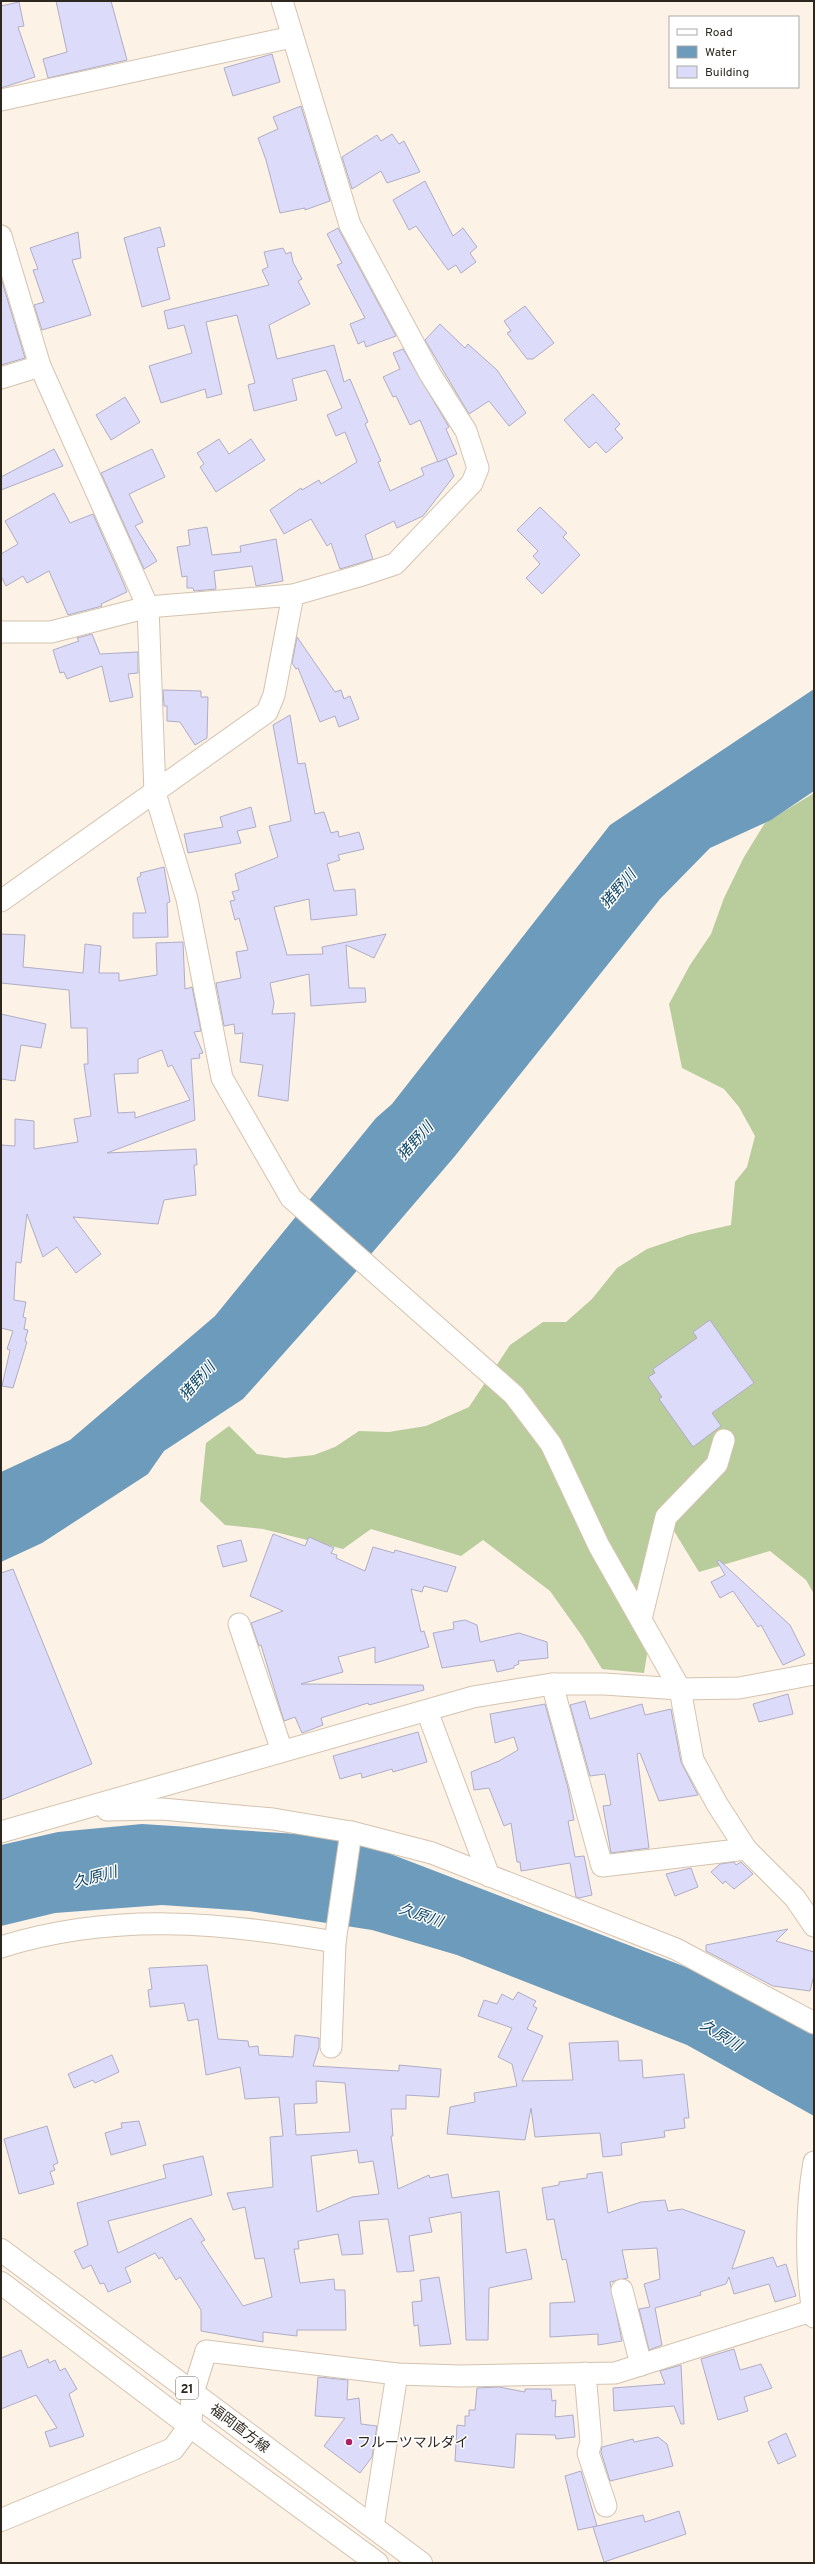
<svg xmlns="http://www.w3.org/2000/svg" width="815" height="2564" viewBox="0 0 815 2564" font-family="Overpass,'Noto Sans JP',sans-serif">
<rect width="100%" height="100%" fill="#fdf2e6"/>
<polygon fill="#b9cc9b" points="814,793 814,1594 806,1580 770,1551 699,1572 674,1531 655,1605 644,1673 602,1669 582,1636 550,1591 483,1540 461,1556 371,1529 343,1549 263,1529 225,1525 200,1501 206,1443 229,1426 257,1454 285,1458 314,1455 335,1447 359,1431 389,1432 426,1426 469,1407 510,1345 543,1322 566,1322 592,1299 617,1268 647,1249 691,1234 731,1225 735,1182 747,1167 755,1136 739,1107 724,1089 682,1068 669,1004 690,965 711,934 724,898 744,857 765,823"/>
<g fill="#6d9bbc">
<polygon points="814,689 814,791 771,820 710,848 660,899 455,1156 348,1281 243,1399 164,1451 148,1474 42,1543 1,1562 1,1472 70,1440 215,1316 376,1118 392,1104 610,825"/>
<polygon points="142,1824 329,1836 375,1848 712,1977 814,2031 814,2116 687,2045 457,1955 372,1930 249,1911 162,1905 55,1913 1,1926 1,1845 58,1832"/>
</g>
<g fill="#dddbfa" stroke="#afadc5" fill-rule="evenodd">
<polygon points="56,1 111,1 127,60 48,78 43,59 67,52"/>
<polygon points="19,2 24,26 18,27 35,77 1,88 1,6"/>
<polygon points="272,54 280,82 233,96 224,68"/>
<polygon points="301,106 330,201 305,210 305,208 280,213 266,160 258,138 278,129 273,117"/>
<polygon points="392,134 399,144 404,141 420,172 387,183 381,171 352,189 342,157 377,135 381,141"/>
<polygon points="425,181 453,236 463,228 477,247 470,253 476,262 461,273 456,265 448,270 416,226 409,230 393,200"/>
<polygon points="160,227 165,246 157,248 170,299 142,307 124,238"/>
<polygon points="338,228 396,336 366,347 364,341 358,344 350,324 365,318 337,265 342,263 327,234"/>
<polygon points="78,232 81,258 72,260 91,315 42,330 34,305 44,302 33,270 38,269 30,248"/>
<polygon points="283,248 286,254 291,252 293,262 302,279 298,281 310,304 269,325 277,359 334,345 344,382 350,379 368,422 365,424 381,461 378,462 390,491 424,475 421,468 446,458 454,476 423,516 397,528 394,521 365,535 373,559 340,569 331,543 327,546 311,519 284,534 270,510 301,488 302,490 319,480 321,484 357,462 345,432 336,436 327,415 342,408 326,370 292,379 297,400 254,411 248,385 255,383 237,315 206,322 222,394 207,398 205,389 161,403 149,366 192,353 184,325 168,329 164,311 269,285 262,270 268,267 264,252"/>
<polygon points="1,278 25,358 1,365"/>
<polygon points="525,306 554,343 533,359 527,359 507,333 511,331 504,321"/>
<polygon points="440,324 465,348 468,344 497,370 526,413 509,426 489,401 469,414 425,340"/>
<polygon points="403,349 449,427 446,429 457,454 438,462 420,420 410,425 396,396 393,397 383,377 400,369 393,353"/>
<polygon points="593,394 620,424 615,429 623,438 606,453 596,442 589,448 564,420"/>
<polygon points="125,397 140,422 111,440 96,415"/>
<polygon points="219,439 229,454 251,439 265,460 216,492 200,467 204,464 197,453"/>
<polygon points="54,449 63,466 1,490 1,477"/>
<polygon points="152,449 165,477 129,494 143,522 135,526 157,561 144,569 101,473"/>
<polygon points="54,493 70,523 93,514 123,582 127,592 101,604 102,606 68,615 49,571 27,583 23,576 6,586 1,576 1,554 18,544 5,521"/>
<polygon points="540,507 567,533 563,537 580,555 542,594 526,578 540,564 533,556 538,551 517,530"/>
<polygon points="207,527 212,555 241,552 240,546 276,539 283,581 256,586 252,566 214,571 216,589 194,591 193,588 187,588 187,576 182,577 177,547 190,545 188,530"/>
<polygon points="92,634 100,654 138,652 138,673 128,674 133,697 110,702 102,666 67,679 64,672 60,673 53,650 79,641 77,638"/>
<polygon points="297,637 335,692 341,690 344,699 350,696 359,719 339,727 335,716 320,722 298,668 296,669 292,663"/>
<polygon points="163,690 201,691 201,697 208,697 207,738 195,745 180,722 167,721 167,706 164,706"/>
<polygon points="290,715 298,764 305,763 315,814 324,812 331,833 338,831 339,837 359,832 364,849 338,855 340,860 327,864 334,891 355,889 357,915 311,920 309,899 274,907 287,955 323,954 322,947 386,934 374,958 346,945 349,988 365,988 366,1002 311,1006 309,974 270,983 274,1003 272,1014 295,1013 288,1101 258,1096 263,1065 240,1062 243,1033 235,1034 234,1024 224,1026 216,983 241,978 236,952 248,950 239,918 235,920 230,901 235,900 232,892 239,890 235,874 278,857 269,826 291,821 273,725"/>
<polygon points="251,807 256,827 237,831 241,843 188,853 184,834 223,827 220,817"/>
<polygon points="164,867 170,902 167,903 168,937 133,938 133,913 146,913 137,878 141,876 140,873"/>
<path d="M1,934L25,935L23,967L83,973L85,944L101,946L99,973H119V981L157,975L156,943L183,942L185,989L192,987L201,1031L194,1032L203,1053L199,1054L200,1058L191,1059L195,1120L107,1153L196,1149L197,1165H194L196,1195L164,1200L158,1224L73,1217L101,1254L76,1273L57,1247L43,1257L27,1214L21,1263L16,1262L14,1300L26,1302L23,1317L26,1318L24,1329L28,1330L25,1341L27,1342L13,1388L2,1386L10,1350L7,1349L13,1331L1,1328V1147L2,1145L15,1146V1119L34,1121V1149L78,1142L74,1119L91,1116L84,1064H88L87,1028H71L69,990L1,983ZM162,1050L168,1067L172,1065L190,1100L135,1118V1112L118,1113L114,1074L138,1073V1059Z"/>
<polygon points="1,1014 46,1024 41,1048 21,1045 15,1081 1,1079"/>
<polygon points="710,1320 754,1383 712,1413 721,1426 693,1447 659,1399 662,1397 648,1377 655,1373 653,1369 697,1338 693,1332"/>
<polygon points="273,1534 305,1546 309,1537 334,1548 331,1553 337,1555 336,1558 365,1571 373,1547 394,1553 395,1550 456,1567 447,1592 424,1586 422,1592 411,1589 421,1632 424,1631 429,1647 375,1663 375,1647 338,1657 343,1672 301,1684 423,1685 424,1690 369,1705 368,1703 321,1718 323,1725 302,1733 295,1717 284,1721 261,1645 259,1646 251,1623 283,1611 250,1596"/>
<polygon points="241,1540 247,1561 223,1567 217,1546"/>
<polygon points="719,1560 790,1625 805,1655 783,1665 761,1625 758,1627 733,1591 720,1598 711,1582 725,1575 717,1561"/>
<polygon points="13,1569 92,1764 1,1800 1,1573"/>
<polygon points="465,1620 477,1625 480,1642 519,1633 547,1642 548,1658 518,1661 519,1664 514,1666 514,1668 497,1672 494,1660 442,1668 433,1633 454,1629 453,1622"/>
<polygon points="788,1694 793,1714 759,1722 753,1704"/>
<polygon points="585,1701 590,1719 642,1704 645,1715 671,1709 681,1762 698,1795 659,1801 640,1753 637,1754 649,1848 611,1853 603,1806 611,1805 605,1774 590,1776 570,1705"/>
<polygon points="545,1704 568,1788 574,1820 568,1821 575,1857 584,1856 592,1895 579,1898 576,1897 570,1863 521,1871 520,1862 517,1862 511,1823 504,1826 489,1788 474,1790 471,1772 499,1761 518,1750 514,1737 495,1743 490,1714"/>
<polygon points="418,1732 427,1762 393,1772 392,1769 362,1778 361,1773 340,1779 333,1756"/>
<polygon points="734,1862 736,1865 741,1862 753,1874 734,1889 725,1881 723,1884 711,1872 720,1864"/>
<polygon points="691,1868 698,1887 675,1896 666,1874"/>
<polygon points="788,1929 776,1941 814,1952 814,1975 810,1991 773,1986 706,1951 706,1945"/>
<path d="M207,1965L218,2039L248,2041L249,2047L258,2046L259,2055L293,2057L295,2035L319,2038V2048L313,2066L399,2071V2065L441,2069L439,2097L406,2095V2109H391L393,2136H391L398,2189L429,2175L430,2178L448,2174L452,2198L499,2191L506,2253L526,2249L532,2279L489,2288L488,2340H466L461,2212L429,2218L432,2232L409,2236L414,2271L397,2272L388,2219L359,2221L363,2254L342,2255L338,2234L298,2241L299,2249H294L300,2283L334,2279L335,2290H345L346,2330H297V2336L263,2332V2342L201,2331V2310L180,2277L176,2280L162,2257L159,2259L155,2253L125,2268L131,2282L108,2292L104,2283L100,2284L91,2265L83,2269L74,2251L88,2245L77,2203L166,2178L163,2165L203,2156L212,2195L108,2221L118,2253L191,2218L205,2240L201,2242L243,2306L272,2297L264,2258L255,2259L245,2207L233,2210L227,2193L273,2187L270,2137L283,2136L279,2097L245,2099L240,2067L206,2075L198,2019L188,2021L184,2003L150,2007L148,1990L152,1989L149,1968ZM316,2081L345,2083L350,2132L296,2135L294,2104L317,2103ZM357,2150L359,2163L373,2161L379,2194L352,2197L317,2212L311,2156Z"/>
<polygon points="518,1992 536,2001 533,2006 537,2008 527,2029 543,2036 522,2081 573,2080 569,2043 618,2041 619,2061 642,2060 643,2078 684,2074 689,2118 684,2118 685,2128 664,2131 665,2137 621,2143 622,2155 603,2157 600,2133 535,2137 531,2108 525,2140 447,2134 450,2107 475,2102 474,2093 517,2086 512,2064 498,2057 512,2028 478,2016 484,2000 497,2004 502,1994 513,2000"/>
<polygon points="112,2055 119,2072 95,2083 93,2080 74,2088 68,2074"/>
<polygon points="139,2121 146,2145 111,2155 105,2133 122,2128 121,2123"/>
<polygon points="47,2126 58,2163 53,2165 55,2170 50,2172 54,2184 19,2194 4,2139"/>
<polygon points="602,2172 608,2213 641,2202 665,2200 668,2211 682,2209 745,2231 732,2269 773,2257 777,2267 786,2264 796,2296 775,2302 769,2284 734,2294 729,2277 726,2284 700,2292 701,2295 655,2308 662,2345 649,2350 639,2309 650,2307 644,2284 660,2279 657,2248 622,2250 628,2278 610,2282 622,2341 598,2345 598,2334 550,2337 550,2303 575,2302 566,2259 562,2260 554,2219 547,2220 542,2188 559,2185 559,2182 587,2178 587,2174"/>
<polygon points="439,2277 451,2344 420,2346 418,2325 414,2326 412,2302 422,2301 420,2280"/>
<polygon points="734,2349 740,2370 761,2364 772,2388 744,2397 748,2411 718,2420 701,2359"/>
<polygon points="21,2350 28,2368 48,2359 49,2363 55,2360 60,2371 65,2368 77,2389 69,2394 84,2436 50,2447 45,2432 57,2428 36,2395 1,2409 1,2358"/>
<polygon points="681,2365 684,2424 681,2424 674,2406 614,2411 613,2388 665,2384 660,2371"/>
<polygon points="318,2377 348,2380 347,2400 359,2398 361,2424 377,2426 372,2457 360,2473 324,2446 345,2418 315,2416"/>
<polygon points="499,2387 525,2392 525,2389 551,2389 552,2401 556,2400 555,2417 573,2415 575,2437 556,2439 555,2435 516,2434 514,2468 455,2461 457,2425 465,2426 465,2416 469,2416 469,2410 475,2410 477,2388"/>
<polygon points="786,2433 796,2456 778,2464 768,2442"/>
<polygon points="658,2437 667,2444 673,2466 610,2481 601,2452 602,2447 633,2439 634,2442"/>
<polygon points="581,2471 597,2526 578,2530 565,2476"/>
<polygon points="679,2511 686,2534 604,2562 593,2527 643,2515 645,2522"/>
</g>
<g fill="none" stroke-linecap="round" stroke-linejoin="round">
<g stroke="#d4c3af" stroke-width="23">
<g id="minor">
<polyline points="1,100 292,37"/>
<polyline points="1,236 40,366 148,607 155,793 187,899 222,1078 291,1198 514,1395 551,1444 599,1546 680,1689 693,1760 717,1804 746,1849 795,1898 814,1926"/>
<polyline points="1,378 40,366"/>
<polyline points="1,632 51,632 148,607 293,595 359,576 395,564 472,483 478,468 466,431 430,374 350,225 282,1"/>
<polyline points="1,901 267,712 274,695 293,595"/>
<polyline points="641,1619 666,1517 717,1464 724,1440"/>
<polyline points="239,1624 282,1751"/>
<polyline points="552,1684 602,1866 746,1849"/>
<polyline points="427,1711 489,1876"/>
<polyline points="107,1810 162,1809 273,1819 351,1832 432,1853 676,1949 814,2023"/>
<polyline points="1,1832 473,1697 552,1684 604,1684 680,1689 739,1688 814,1674"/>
<polyline points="335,1942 351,1832"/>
<path d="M1,1947C113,1912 221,1922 335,1942L331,2047"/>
<path d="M814,2162C806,2208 805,2271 814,2317"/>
<polyline points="622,2290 641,2365"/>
<polyline points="585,2373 591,2442 588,2453 606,2506"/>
<polyline points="193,2393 206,2351 397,2374 461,2376 615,2373 814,2310"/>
<polyline points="373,2527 397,2374"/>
</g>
</g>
<g stroke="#d4c3af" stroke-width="24">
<polyline id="tertiary" points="1,2520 173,2449 190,2426 193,2393"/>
</g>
<g stroke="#d4c3af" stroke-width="24">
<g id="primary">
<polyline points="1,2250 421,2563"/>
<polyline points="1,2283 190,2426 377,2563"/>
</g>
</g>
<use href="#minor" stroke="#fff" stroke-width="21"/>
<use href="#tertiary" stroke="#fff" stroke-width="22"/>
<use href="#primary" stroke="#fff" stroke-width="22"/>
</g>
<circle fill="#ab2264" stroke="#fff" stroke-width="1.5" cx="349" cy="2442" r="4"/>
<g text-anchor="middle" stroke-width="3" stroke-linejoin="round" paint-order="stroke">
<rect fill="#fff" stroke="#6d6863" stroke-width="1" x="176" y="2377" width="22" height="22" rx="3"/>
<g font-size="13" font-weight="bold" fill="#2e2720">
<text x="187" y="2393">21</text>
</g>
<g font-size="14" fill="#2e2720" stroke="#fff">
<text transform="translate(240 2428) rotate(37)" y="5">福岡直方線</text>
</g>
<g font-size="14" fill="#2e2720" stroke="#fff" text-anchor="start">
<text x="357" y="2447">フルーツマルダイ</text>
</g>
<g font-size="15" font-style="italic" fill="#0b4466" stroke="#fff">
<text transform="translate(618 889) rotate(-49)" y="5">猪野川</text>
<text transform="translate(415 1141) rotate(-48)" y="5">猪野川</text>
<text transform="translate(197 1381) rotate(-48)" y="5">猪野川</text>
<text transform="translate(95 1877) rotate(-15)" y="5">久原川</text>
<text transform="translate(421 1915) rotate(19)" y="5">久原川</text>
<text transform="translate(721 2035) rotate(32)" y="5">久原川</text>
</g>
</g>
<rect width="815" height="2564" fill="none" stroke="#2e2720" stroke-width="4"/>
<rect x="669" y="16" width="130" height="72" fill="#ffffff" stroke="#aba9a6"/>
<rect x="677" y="29" width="20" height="6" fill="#ffffff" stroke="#aba9a6"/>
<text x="705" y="36" font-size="12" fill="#2e2720">Road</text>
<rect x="677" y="46" width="20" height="12" fill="#6d9bbc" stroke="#aba9a6"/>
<text x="705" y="56" font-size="12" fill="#2e2720">Water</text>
<rect x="677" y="66" width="20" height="12" fill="#dddbfa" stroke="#aba9a6"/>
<text x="705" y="76" font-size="12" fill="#2e2720">Building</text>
</svg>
